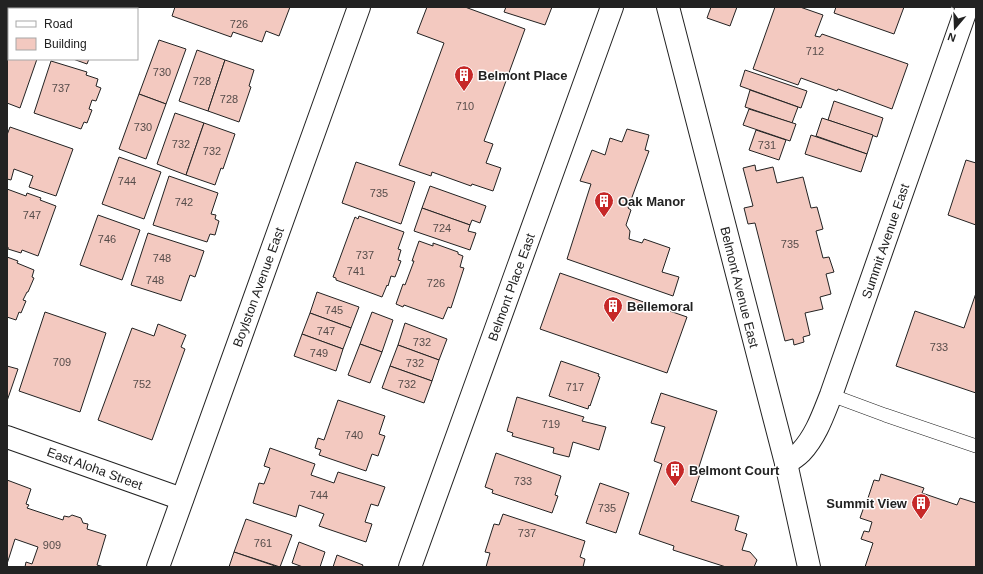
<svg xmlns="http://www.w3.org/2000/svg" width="983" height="574" viewBox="0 0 983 574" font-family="Arial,sans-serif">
<rect width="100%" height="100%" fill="#fff"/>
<g fill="#f3c9c0" stroke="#222">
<polygon points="18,7 108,7 107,9 17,9"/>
<polygon points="175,7 290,7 279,36 266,31 262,42 233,32 231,37 172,16"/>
<polygon points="427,7 465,7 525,29 484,141 493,144 486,163 501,168 493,191 472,184 471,186 432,172 431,176 399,165 444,43 417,33"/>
<polygon points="506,7 552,7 545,25 504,12"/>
<polygon points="711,7 737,7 730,26 707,18"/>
<polygon points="775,7 800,7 823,15 815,36 820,37 822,34 908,64 892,109 838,89 837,91 801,78 798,85 753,69"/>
<polygon points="836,7 904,7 894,34 834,13"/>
<polygon points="159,40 186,49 166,104 139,94"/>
<polygon points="7,44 9,45 9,59 37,59 20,108 7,103"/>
<polygon points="197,50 225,60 208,111 179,101"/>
<polygon points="73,59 89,59 87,64"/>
<polygon points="225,60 254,70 249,86 251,87 239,122 208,111"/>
<polygon points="51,61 87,72 86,75 98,79 96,86 101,88 96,101 92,100 89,109 92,110 87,123 84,122 81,129 34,113"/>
<polygon points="745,70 807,91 801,108 740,86"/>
<polygon points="750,90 798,107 792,123 745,107"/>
<polygon points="139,94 166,104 146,159 119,149"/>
<polygon points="834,101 883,118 877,137 828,120"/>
<polygon points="749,109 796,124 790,141 743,125"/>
<polygon points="175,113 204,123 186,175 157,164"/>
<polygon points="822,118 873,135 867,154 816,136"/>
<polygon points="204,123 235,134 223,169 221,168 215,185 186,175"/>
<polygon points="10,127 73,149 56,196 29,187 33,176 14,169 11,180 7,179 7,135"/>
<polygon points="627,129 649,135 645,150 649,151 628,208 631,210 626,225 630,231 629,239 642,243 644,239 670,248 662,272 679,277 673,296 567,259 591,184 580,181 592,150 605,155 610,138 622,142"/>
<polygon points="756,130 786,140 779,160 749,150"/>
<polygon points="811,135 867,154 861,172 805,154"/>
<polygon points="119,157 161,172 144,219 102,204"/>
<polygon points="966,160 976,163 976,225 948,215"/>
<polygon points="356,162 415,182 401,224 342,203"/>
<polygon points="755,165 756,171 773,167 777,183 803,177 811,208 817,207 823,229 816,231 823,258 829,257 834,272 826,274 831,294 820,297 823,309 805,313 810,335 803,337 804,342 794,345 793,339 785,341 755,223 748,224 744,208 753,206 743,168"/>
<polygon points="169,176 218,193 211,214 216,215 215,219 219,221 215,235 210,234 207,242 153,225"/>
<polygon points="430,186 486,206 480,223 472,220 470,225 422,208"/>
<polygon points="7,189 26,196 27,193 41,198 40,200 56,206 38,256 22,250 21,253 8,249 8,247 7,246"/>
<polygon points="422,208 470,225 468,231 476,233 470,250 414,231"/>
<polygon points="98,215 140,230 122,280 80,265"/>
<polygon points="359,216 404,232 398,249 401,250 398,260 401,261 395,277 391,276 388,286 387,285 382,297 336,280 336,278 333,277 355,217 358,219"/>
<polygon points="148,233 204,251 195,277 190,275 181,301 131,285"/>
<polygon points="419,241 433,246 433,243 458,252 458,254 463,256 460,267 464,268 451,308 448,307 443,319 404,305 403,307 396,304 403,284 405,285 414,261 412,261"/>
<polygon points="7,257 18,261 17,263 34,270 32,277 34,278 28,292 27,292 23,300 26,301 21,313 19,312 16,320 7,317"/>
<polygon points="560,273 687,317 667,373 540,329"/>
<polygon points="317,292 359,307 351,328 310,313"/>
<polygon points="976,293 976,393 896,366 915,311 964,328"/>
<polygon points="45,312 106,333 80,412 19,391"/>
<polygon points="372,312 393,320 382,352 360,344"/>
<polygon points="310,313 351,328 343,349 302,334"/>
<polygon points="405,323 447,339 439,360 398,345"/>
<polygon points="158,324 186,335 181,347 185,349 152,440 98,420 132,328 154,336"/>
<polygon points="302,334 343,349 336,371 294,356"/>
<polygon points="360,344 382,352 370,383 348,375"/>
<polygon points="398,345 439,360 432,381 390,366"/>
<polygon points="561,361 599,374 598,376 600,377 590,406 589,405 588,409 549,396"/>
<polygon points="7,366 18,369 7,401"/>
<polygon points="390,366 432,381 424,403 382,388"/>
<polygon points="661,393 717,411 697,473 700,474 691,501 739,516 735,530 747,534 742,550 750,552 757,560 754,567 726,567 673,550 674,546 639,534 662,464 654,461 665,427 651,423"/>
<polygon points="517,397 584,417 582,421 606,427 599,450 573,442 569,457 553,453 554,448 512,436 513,433 507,431"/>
<polygon points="338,400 385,416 379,434 385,436 378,456 372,454 366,471 319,455 321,450 315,448 318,438 324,440"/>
<polygon points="270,448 315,464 311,475 334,483 338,472 385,487 378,506 371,504 365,522 372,524 366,542 319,526 324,514 299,505 296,517 253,503 259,483 264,484 270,468 264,466"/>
<polygon points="496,453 561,476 555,495 558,496 552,513 492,493 493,490 485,487"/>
<polygon points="881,474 924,488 922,493 957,505 960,498 976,503 976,567 865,567 873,543 861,539 864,531 869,532 872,522 860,518 865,504 866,504 874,480 879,481"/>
<polygon points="7,480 31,489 26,504 29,505 27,508 63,520 64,516 69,517 72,515 81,518 83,523 88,524 87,529 106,535 97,565 104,567 25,567 26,562 32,564 38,547 15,539 7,564"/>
<polygon points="600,483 629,493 616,533 586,523"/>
<polygon points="503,514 585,541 580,557 585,559 583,567 486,567 490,553 485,552 494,524 499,525"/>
<polygon points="246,519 292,535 280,567 234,552"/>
<polygon points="299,542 325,552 320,567 303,567 292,563"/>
<polygon points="234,552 278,567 229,567"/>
<polygon points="337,555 363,565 362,567 333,567"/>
</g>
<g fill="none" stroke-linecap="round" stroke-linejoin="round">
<g stroke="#222" stroke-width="14">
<polyline id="lane" points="831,395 885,415 976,446"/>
</g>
<g stroke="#222" stroke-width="24">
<g id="street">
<polyline points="7,437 182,499"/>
<path d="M786,463C791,460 797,456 801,452C816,436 823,415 831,395L967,7"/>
<polyline points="158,567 359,7"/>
<polyline points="410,567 612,7"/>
</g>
</g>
<g stroke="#222" stroke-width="24">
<polyline id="secondary" points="668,7 786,463 809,567"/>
</g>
<use href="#lane" stroke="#fff" stroke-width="13"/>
<use href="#street" stroke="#fff" stroke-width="22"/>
<use href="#secondary" stroke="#fff" stroke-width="22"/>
</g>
<defs>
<g id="building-pin" transform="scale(1)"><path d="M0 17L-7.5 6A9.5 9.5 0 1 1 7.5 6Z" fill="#c62828" stroke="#fff"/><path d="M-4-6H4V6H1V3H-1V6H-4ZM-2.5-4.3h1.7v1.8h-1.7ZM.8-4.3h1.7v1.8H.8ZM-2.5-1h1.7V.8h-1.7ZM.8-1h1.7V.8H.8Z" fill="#fff"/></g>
</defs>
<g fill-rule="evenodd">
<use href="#building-pin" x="464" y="75"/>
<use href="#building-pin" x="604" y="201"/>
<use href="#building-pin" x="613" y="306"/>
<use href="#building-pin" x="675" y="470"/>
<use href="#building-pin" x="921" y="503"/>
</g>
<g text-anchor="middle" stroke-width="3" stroke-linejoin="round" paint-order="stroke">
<g font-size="11" fill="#564c4a">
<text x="239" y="28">726</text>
<text x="815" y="55">712</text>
<text x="162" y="76">730</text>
<text x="202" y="85">728</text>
<text x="61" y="92">737</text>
<text x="229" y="103">728</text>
<text x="465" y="110">710</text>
<text x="143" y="131">730</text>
<text x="181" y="148">732</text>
<text x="767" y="149">731</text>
<text x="212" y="155">732</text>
<text x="127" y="185">744</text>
<text x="379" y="197">735</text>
<text x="184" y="206">742</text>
<text x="32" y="219">747</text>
<text x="442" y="232">724</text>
<text x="107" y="243">746</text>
<text x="790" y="248">735</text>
<text x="365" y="259">737</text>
<text x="162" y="262">748</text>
<text x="356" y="275">741</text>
<text x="155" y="284">748</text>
<text x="436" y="287">726</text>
<text x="334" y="314">745</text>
<text x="326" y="335">747</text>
<text x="422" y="346">732</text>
<text x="939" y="351">733</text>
<text x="319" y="357">749</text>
<text x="62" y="366">709</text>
<text x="415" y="367">732</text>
<text x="142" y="388">752</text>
<text x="407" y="388">732</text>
<text x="575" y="391">717</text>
<text x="551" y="428">719</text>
<text x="354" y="439">740</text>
<text x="523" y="485">733</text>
<text x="319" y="499">744</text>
<text x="607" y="512">735</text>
<text x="527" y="537">737</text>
<text x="263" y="547">761</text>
<text x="52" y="549">909</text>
</g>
<g font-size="13" font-weight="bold" fill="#222" stroke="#fff" text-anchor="start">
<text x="478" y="80">Belmont Place</text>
<text x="618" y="206">Oak Manor</text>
<text x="627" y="311">Bellemoral</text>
<text x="689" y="475">Belmont Court</text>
<text x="907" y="508" text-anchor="end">Summit View</text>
</g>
<g font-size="13" fill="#222" stroke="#fff">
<text transform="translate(885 241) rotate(-71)" y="5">Summit Avenue East</text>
<text transform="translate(258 287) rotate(-70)" y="5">Boylston Avenue East</text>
<text transform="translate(511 287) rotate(-70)" y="5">Belmont Place East</text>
<text transform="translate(740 287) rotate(76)" y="5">Belmont Avenue East</text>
<text transform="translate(95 468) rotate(20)" y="5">East Aloha Street</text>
</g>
</g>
<rect width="983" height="574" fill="none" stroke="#222222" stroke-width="16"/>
<rect x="8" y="8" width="130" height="52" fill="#ffffff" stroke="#a7a7a7"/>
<rect x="16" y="21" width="20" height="6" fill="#ffffff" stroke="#a7a7a7"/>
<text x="44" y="28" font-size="12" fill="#222222">Road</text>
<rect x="16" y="38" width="20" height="12" fill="#f3c9c0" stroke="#a7a7a7"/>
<text x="44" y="48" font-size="12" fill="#222222">Building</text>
<g transform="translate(955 28) rotate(199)" stroke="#ffffff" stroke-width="3" paint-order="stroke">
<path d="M0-3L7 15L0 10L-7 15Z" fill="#222222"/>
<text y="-6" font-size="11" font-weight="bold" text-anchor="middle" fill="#222222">N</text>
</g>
</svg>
